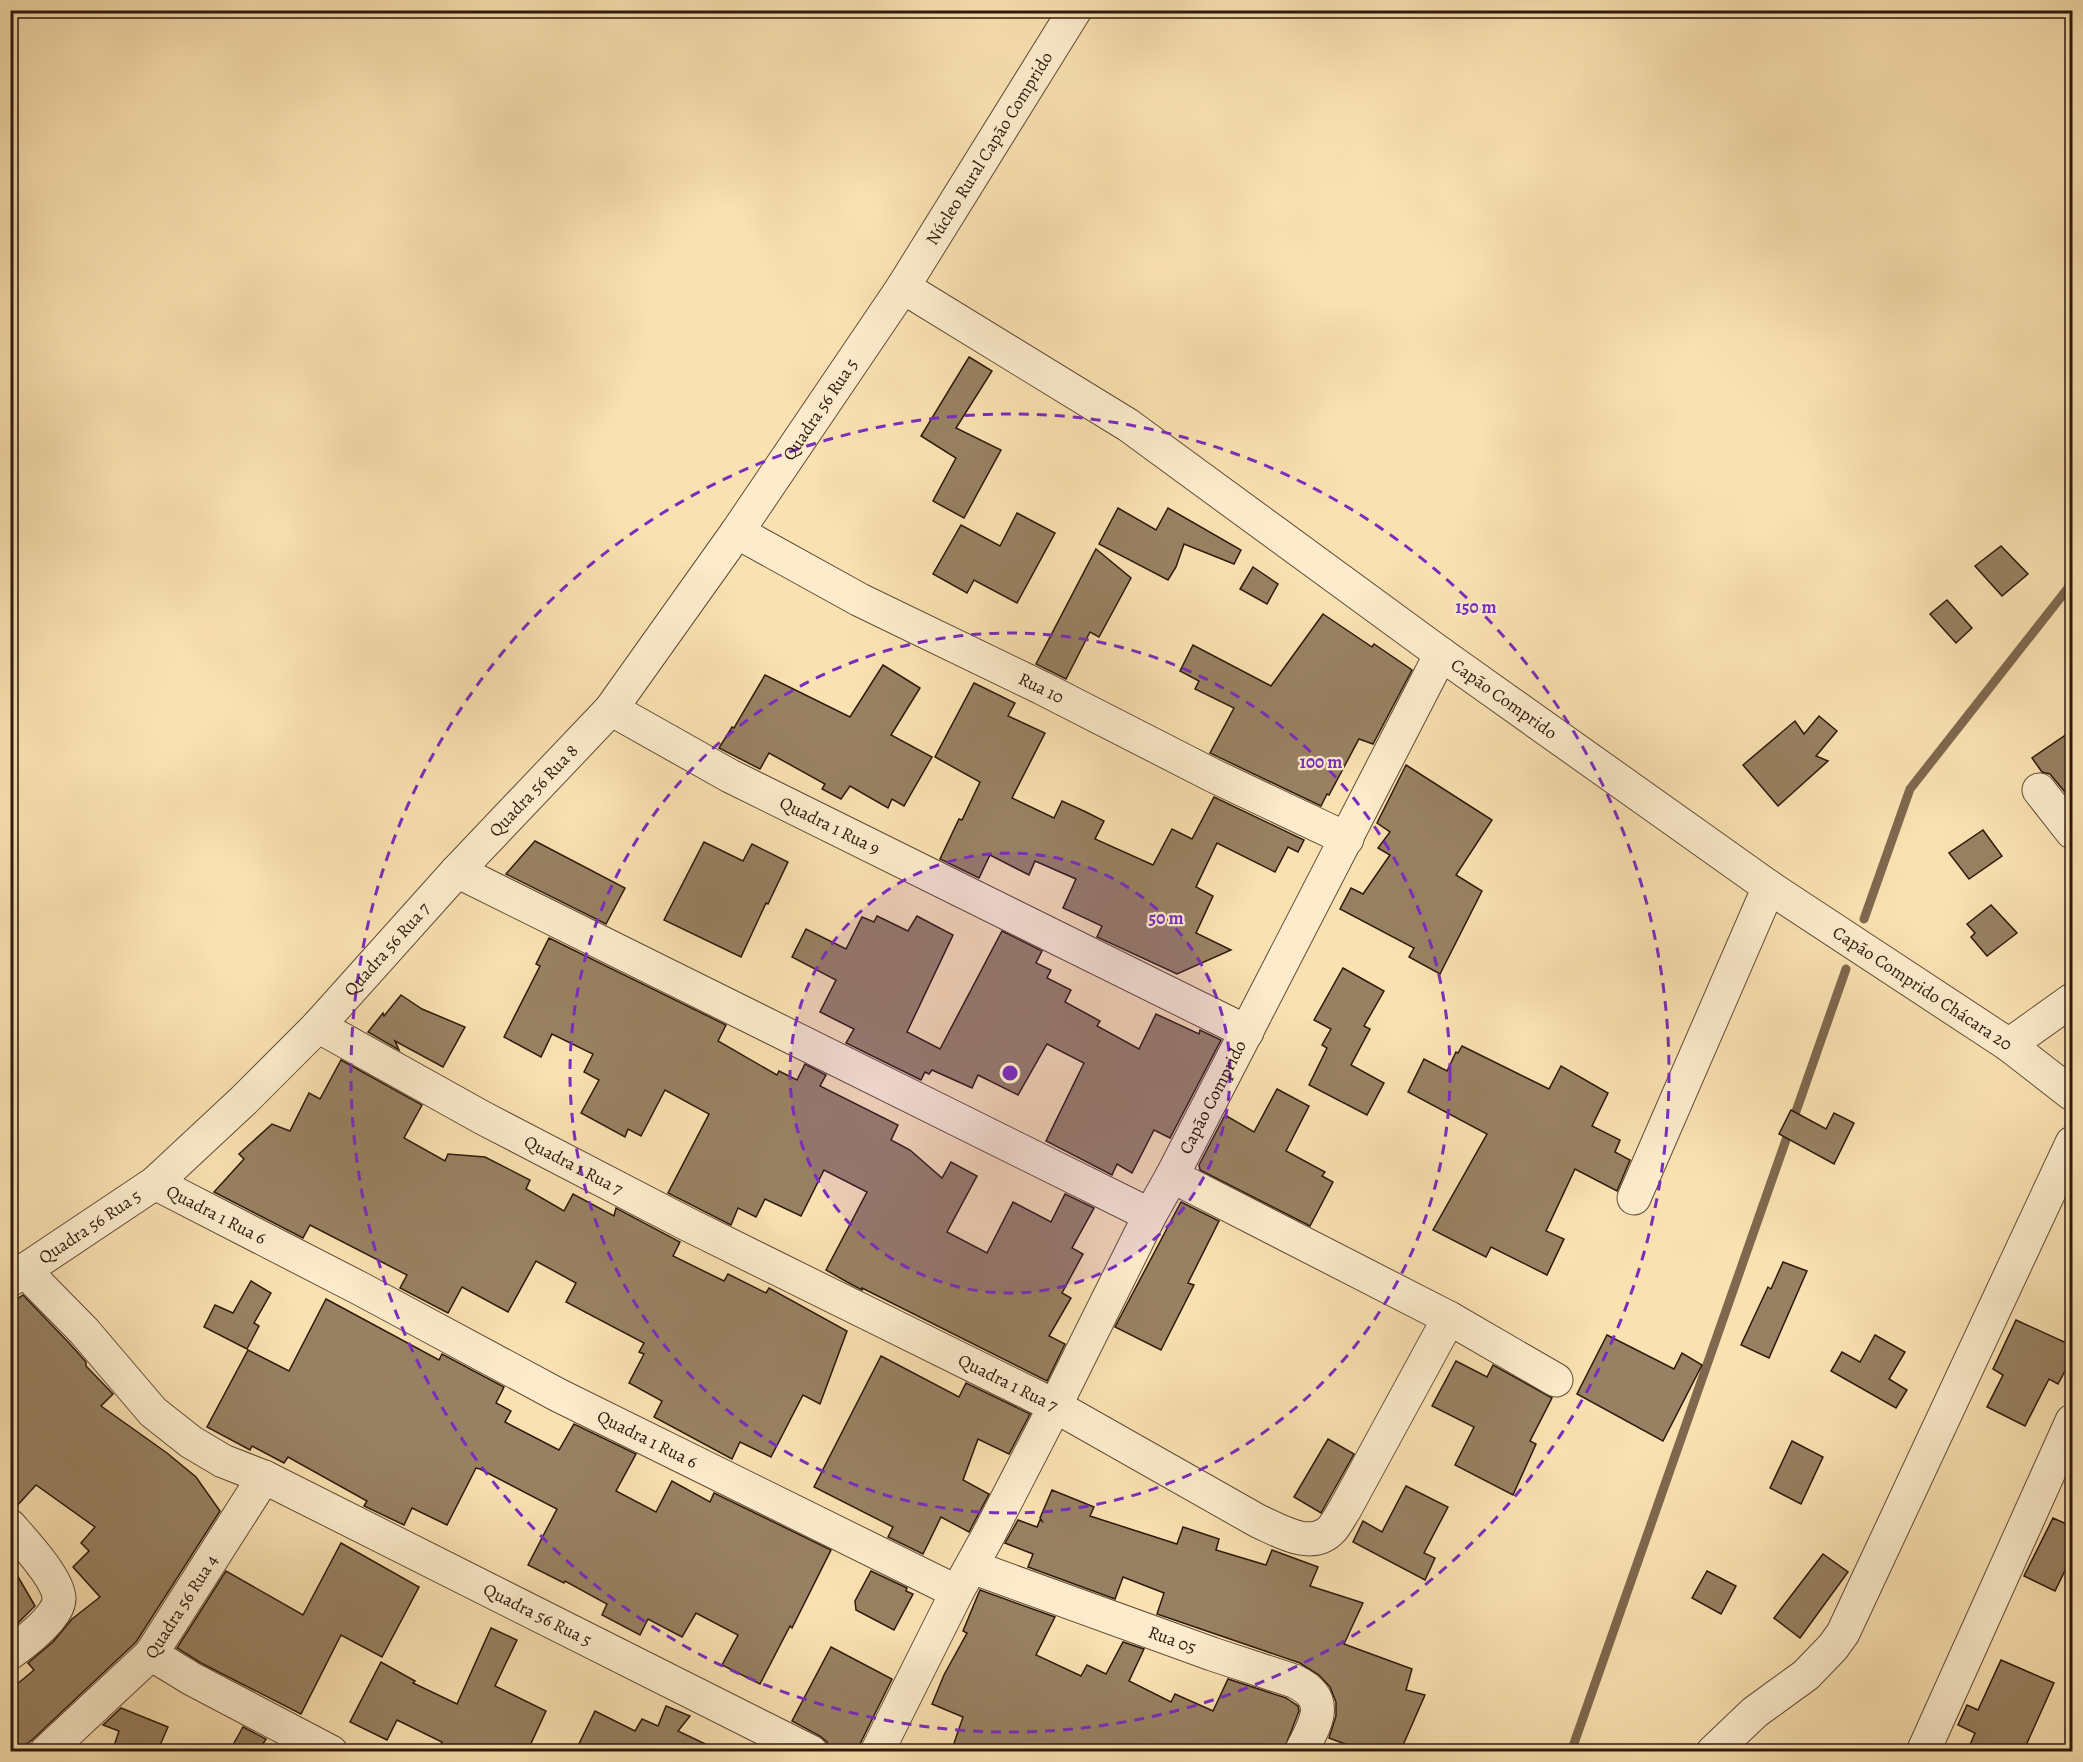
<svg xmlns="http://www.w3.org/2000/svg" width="2083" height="1762" viewBox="0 0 2083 1762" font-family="Alegreya,serif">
<rect width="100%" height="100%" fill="#fae1b1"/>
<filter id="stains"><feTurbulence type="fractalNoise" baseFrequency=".00333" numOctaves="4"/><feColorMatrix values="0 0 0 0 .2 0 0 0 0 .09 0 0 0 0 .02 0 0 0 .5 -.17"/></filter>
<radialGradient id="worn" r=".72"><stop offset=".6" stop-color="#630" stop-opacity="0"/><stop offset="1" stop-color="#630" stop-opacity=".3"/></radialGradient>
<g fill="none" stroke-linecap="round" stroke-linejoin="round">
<g stroke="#7f684e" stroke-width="9">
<polyline points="1864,919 1910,789 2072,583"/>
<polyline points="1571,1752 1846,969"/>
</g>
</g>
<g fill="#988162" stroke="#2e190d" stroke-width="1.5">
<polygon points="969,357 992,371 956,428 1001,450 964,518 933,501 956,458 921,436"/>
<polygon points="1118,508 1156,530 1168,508 1241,550 1234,564 1184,544 1176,567 1168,580 1099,544"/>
<polygon points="1017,513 1055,533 1017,603 974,580 967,593 933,574 961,525 1000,546"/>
<polygon points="2001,546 2028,574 2002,596 1975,566"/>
<polygon points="1096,549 1131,578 1099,637 1090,632 1066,679 1036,664"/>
<polygon points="1253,567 1278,584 1267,604 1240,589"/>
<polygon points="1947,600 1972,628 1956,643 1930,614"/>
<polygon points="1323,614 1372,647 1374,644 1412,670 1373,744 1359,739 1329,795 1327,794 1321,806 1210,753 1234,708 1195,689 1199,681 1180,671 1193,645 1271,686"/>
<polygon points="883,665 920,688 891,735 932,757 904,806 892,799 888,808 850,786 841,799 822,789 825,784 769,753 760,769 719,748 732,727 734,728 765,675 850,717"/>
<polygon points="974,683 1015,703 1008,716 1045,733 1012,798 1054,818 1062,801 1086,812 1104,821 1095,839 1153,865 1172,829 1192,839 1214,797 1304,840 1298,852 1288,847 1275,872 1217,843 1196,887 1213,896 1196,933 1231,950 1177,974 1097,937 1102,926 1063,908 1076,879 1035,861 1029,875 990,855 979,878 940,859 959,819 962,820 980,782 935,757"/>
<polygon points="1819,716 1837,731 1816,756 1828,761 1778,806 1743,765 1795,721 1804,734"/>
<polygon points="2073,730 2073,802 2050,774 2042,772 2032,758"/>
<polygon points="1406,765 1492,820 1456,875 1482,891 1440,974 1409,957 1414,948 1340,909 1351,888 1363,894 1390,855 1378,848 1390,832 1377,823"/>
<polygon points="1983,830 2002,856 1969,879 1949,853"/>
<polygon points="535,841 625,888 606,924 506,874"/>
<polygon points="704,842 743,861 752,844 788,862 768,904 766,903 741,957 664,920"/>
<polygon points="1991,905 2017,933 1987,956 1971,937 1975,933 1967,924"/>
<polygon points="877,916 908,931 917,916 953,935 907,1032 940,1049 1002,931 1042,951 1036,963 1051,970 1047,978 1071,990 1065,1002 1100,1021 1097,1026 1139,1049 1156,1014 1199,1034 1200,1030 1221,1040 1170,1138 1154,1130 1132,1173 1117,1164 1112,1175 1046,1141 1084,1063 1047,1044 1018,1095 978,1075 972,1088 932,1070 929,1074 925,1072 921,1080 846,1043 854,1029 820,1012 836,980 792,957 806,929 846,949 862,917 874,922"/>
<polygon points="549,938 726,1025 718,1041 777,1075 779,1071 797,1080 805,1064 826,1075 820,1086 898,1125 891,1140 910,1150 942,1178 951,1162 977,1176 947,1232 987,1253 1013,1202 1051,1222 1065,1194 1094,1208 1072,1248 1083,1254 1062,1293 1071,1298 1049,1336 1065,1344 1047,1381 862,1288 862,1290 847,1282 826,1270 867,1192 824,1170 801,1216 765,1199 756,1217 738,1208 731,1225 668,1193 709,1114 665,1090 641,1136 628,1129 625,1137 581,1113 599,1080 584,1072 593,1054 552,1034 541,1057 504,1037 540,966 536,964"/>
<polygon points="1343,968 1384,991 1364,1026 1370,1029 1351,1065 1384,1083 1367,1115 1309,1085 1327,1048 1322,1045 1331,1029 1314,1020"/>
<polygon points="401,995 422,1009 465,1027 443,1067 395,1041 399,1050 368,1032 383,1013 384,1016"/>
<polygon points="1462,1046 1549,1089 1561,1066 1608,1093 1592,1126 1620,1140 1615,1152 1630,1160 1617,1191 1575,1169 1546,1231 1564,1239 1547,1275 1491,1247 1486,1257 1433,1230 1487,1134 1408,1092 1424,1059 1447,1071 1456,1052 1458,1053"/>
<polygon points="341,1060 422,1105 404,1138 445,1161 448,1154 485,1157 530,1180 526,1189 564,1211 573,1194 614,1216 616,1208 680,1242 673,1256 724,1281 728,1274 766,1293 769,1288 847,1331 820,1404 803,1395 771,1457 740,1442 732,1459 654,1417 662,1401 629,1383 644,1354 639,1352 644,1343 566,1302 576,1283 536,1261 508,1312 462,1287 448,1313 400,1288 407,1275 310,1225 303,1238 214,1192 244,1159 239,1154 272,1124 290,1131 309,1093 320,1099"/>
<polygon points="1277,1089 1309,1106 1286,1151 1325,1172 1322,1176 1333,1182 1310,1226 1200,1170 1199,1165 1225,1115 1254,1132"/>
<polygon points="1791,1110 1826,1129 1834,1113 1854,1123 1834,1164 1779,1134"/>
<polygon points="1181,1202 1219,1221 1188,1283 1194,1285 1161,1350 1115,1327"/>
<polygon points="1783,1262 1807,1271 1769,1358 1741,1345 1768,1287 1771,1289"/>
<polygon points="251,1281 271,1293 254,1323 259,1326 247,1349 204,1327 215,1305 233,1313"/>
<polygon points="23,1295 70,1344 86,1362 86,1366 113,1394 101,1406 167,1453 196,1477 220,1511 136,1642 32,1740 16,1752 10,1752 10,1690 34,1670 28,1663 53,1642 72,1619 100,1597 73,1567 89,1551 81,1543 95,1527 36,1485 15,1508 10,1508 10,1304"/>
<polygon points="326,1299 439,1360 442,1354 504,1387 496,1403 511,1411 505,1422 559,1450 574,1424 636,1454 616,1491 656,1512 672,1481 710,1502 714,1493 831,1550 792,1628 790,1626 760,1684 722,1665 738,1635 696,1613 682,1637 648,1619 640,1635 602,1615 607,1604 565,1581 564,1583 528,1565 557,1509 480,1469 476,1468 447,1525 412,1508 404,1525 364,1506 367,1501 288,1457 284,1463 252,1446 250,1450 207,1427 248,1350 289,1371"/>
<polygon points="2016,1320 2073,1346 2073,1356 2058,1384 2049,1379 2025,1426 1987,1407 2003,1375 1993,1369"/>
<polygon points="1607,1335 1674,1369 1682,1353 1702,1365 1663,1441 1577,1394"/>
<polygon points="1875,1335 1905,1352 1889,1379 1907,1390 1896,1408 1831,1371 1842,1352 1860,1362"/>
<polygon points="881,1356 959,1397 966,1383 1030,1414 1009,1454 978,1439 963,1480 989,1494 969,1532 941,1517 923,1554 888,1537 893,1527 814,1487"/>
<polygon points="1456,1361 1487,1377 1493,1365 1552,1398 1530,1441 1536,1444 1513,1495 1455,1465 1474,1427 1432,1406"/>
<polygon points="1328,1439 1354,1454 1321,1513 1294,1497"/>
<polygon points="1792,1441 1823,1457 1801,1504 1770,1488"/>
<polygon points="1406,1486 1448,1507 1424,1553 1435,1558 1425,1580 1353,1542 1363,1521 1382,1532"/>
<polygon points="1052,1490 1094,1507 1090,1516 1177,1544 1183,1527 1219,1539 1216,1550 1266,1565 1272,1550 1318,1567 1310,1586 1363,1603 1344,1644 1412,1669 1406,1690 1425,1695 1400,1752 1342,1752 1345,1744 1329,1738 1336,1716 1336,1702 1330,1687 1319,1675 1300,1663 1157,1614 1164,1593 1123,1577 1115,1599 1028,1567 1033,1554 1005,1543 1018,1520 1037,1527 1040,1520 1042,1521 1040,1518"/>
<polygon points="2053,1518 2073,1527 2073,1554 2055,1591 2024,1576"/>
<polygon points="341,1543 419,1587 382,1657 341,1635 301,1714 201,1663 177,1648 226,1571 303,1615"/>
<polygon points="1823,1554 1848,1572 1800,1638 1774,1618"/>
<polygon points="10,1563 35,1606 15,1626 10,1619"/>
<polygon points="871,1571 907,1588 906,1591 913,1594 894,1630 856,1610 855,1601"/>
<polygon points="1707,1571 1736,1586 1721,1614 1692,1598"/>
<polygon points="980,1590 1055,1617 1036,1655 1081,1676 1087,1665 1106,1674 1123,1642 1144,1649 1129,1681 1171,1702 1175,1694 1213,1711 1228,1679 1286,1698 1298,1706 1299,1711 1283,1752 951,1752 963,1717 932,1704 944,1675 967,1633 963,1631"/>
<polygon points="491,1628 517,1640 495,1686 546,1711 527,1752 455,1752 441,1744 442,1742 397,1720 387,1740 350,1722 381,1662 415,1681 413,1683 457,1704"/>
<polygon points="831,1647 892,1679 860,1744 859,1752 830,1752 827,1742 820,1736 792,1721"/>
<polygon points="2001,1660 2054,1683 2023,1752 1967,1752 1975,1733 1958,1725 1967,1705 1978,1710"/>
<polygon points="666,1706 690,1716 678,1731 722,1752 575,1752 595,1711 635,1731 642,1719 658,1726"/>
<polygon points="121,1708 168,1727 157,1752 112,1752 119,1731 103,1725"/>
<polygon points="243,1727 266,1739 258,1752 229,1752"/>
</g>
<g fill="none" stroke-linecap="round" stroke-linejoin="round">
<g stroke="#614b36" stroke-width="35">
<g id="minor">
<path id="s1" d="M903,287L1128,425L1441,654L1769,887L2009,1045L2072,1094"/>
<path id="s2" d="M737,532L860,600L1042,688L1214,776L1347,839"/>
<path id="s3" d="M611,709L730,776L1247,1032"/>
<polyline points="2039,790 2072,832"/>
<polyline points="457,871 1150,1215"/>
<path id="s4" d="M318,1026L483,1118L687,1224L1055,1406L1258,1521C1280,1531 1312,1551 1332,1529C1337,1523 1341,1515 1345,1509L1449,1318"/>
<polyline points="2009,1045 2072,1000"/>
<polyline points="1172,1176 1449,1318 1556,1380"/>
<path id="s5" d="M155,1183L361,1289L558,1395L957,1592"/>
<polyline points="1634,1198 1769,887"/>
<path id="s6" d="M24,1270L84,1331L153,1412L191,1442L223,1461L264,1477L811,1752"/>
<path id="s7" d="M10,1280L155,1183L244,1100L318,1026L457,871L611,709L737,532L903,287L1075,10"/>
<path d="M10,1526C23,1541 59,1579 59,1599C59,1617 24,1643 10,1653"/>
<path id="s8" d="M972,1567L1212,1654L1294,1681C1332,1699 1316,1722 1301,1752"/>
<polyline points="151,1654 192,1679 331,1752"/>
<path id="s9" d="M46,1752L151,1654L264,1477"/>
<path id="s10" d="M877,1752L957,1592L989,1534L1055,1406L1150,1215L1172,1176L1441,654"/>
<polyline points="1713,1752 1755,1712 1806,1675 1833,1647 1843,1633 2072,1143"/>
<polyline points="1923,1752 2072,1421"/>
</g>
</g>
<use href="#minor" stroke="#fceccc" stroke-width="33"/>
</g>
<circle cx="1010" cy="1073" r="220" fill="#7b2cbf" fill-opacity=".12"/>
<g fill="none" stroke="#7b2cbf" stroke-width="3" stroke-dasharray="10 8">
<circle cx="1010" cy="1073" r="220"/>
<circle cx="1010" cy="1073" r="440"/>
<circle cx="1010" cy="1073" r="659"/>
</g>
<g text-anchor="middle" stroke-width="4.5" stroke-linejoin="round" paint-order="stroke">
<g font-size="18" fill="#2e190d" stroke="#fceccc">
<text dy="6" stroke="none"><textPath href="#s7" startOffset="1509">Núcleo Rural Capão Comprido</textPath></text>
<text dy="6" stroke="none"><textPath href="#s7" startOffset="1198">Quadra 56 Rua 5</textPath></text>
<text dy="6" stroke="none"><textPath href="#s2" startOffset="342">Rua 10</textPath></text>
<text dy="6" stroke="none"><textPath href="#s1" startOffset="729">Capão Comprido</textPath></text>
<text dy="6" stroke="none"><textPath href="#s7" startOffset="720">Quadra 56 Rua 8</textPath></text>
<text dy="6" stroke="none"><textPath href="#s3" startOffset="248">Quadra 1 Rua 9</textPath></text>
<text dy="6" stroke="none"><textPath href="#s7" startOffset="504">Quadra 56 Rua 7</textPath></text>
<text dy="6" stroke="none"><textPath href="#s1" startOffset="1238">Capão Comprido Chácara 20</textPath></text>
<text dy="6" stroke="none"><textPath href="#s10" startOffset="736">Capão Comprido</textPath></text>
<text dy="6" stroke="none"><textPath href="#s4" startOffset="291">Quadra 1 Rua 7</textPath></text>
<text dy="6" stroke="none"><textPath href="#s5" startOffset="69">Quadra 1 Rua 6</textPath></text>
<text dy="6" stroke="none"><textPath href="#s7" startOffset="96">Quadra 56 Rua 5</textPath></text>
<text dy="6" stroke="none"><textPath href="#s4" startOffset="777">Quadra 1 Rua 7</textPath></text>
<text dy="6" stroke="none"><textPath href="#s5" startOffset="555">Quadra 1 Rua 6</textPath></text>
<text dy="6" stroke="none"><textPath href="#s9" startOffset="200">Quadra 56 Rua 4</textPath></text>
<text dy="6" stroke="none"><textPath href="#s6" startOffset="628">Quadra 56 Rua 5</textPath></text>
<text dy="6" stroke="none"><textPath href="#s8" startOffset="213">Rua 05</textPath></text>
</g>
</g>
<circle cx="1010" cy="1073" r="9" fill="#7b2cbf" stroke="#fceccc" stroke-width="3"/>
<g font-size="18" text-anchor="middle" font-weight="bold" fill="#7b2cbf" stroke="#fceccc" stroke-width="4.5" stroke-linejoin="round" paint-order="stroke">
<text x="1476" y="613">150 m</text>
<text x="1321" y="768">100 m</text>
<text x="1166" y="924">50 m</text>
</g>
<rect width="2083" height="1762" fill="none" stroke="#fae1b1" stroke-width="36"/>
<rect x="12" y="12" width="2059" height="1738" fill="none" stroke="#2e190d" stroke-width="3"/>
<rect x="18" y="18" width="2047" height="1726" fill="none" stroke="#2e190d" stroke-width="1.5"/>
<rect width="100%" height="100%" filter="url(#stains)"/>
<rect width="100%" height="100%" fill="url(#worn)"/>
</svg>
